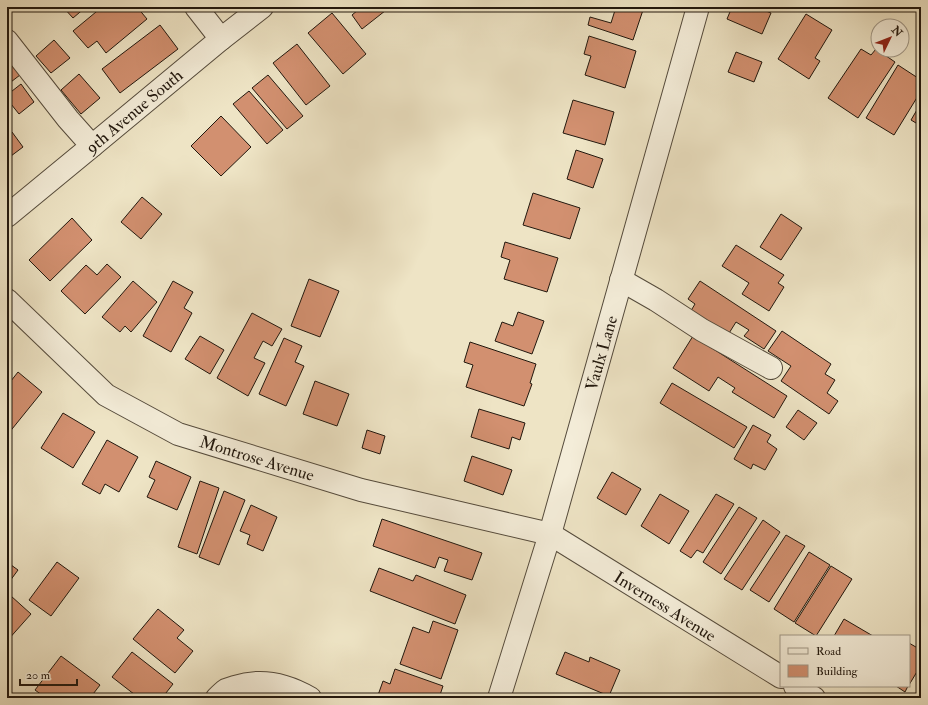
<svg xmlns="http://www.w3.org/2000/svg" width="928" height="705" viewBox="0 0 928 705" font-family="'IM FELL Double Pica',serif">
<rect width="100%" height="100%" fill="#eee4c5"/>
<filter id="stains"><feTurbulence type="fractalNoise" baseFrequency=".005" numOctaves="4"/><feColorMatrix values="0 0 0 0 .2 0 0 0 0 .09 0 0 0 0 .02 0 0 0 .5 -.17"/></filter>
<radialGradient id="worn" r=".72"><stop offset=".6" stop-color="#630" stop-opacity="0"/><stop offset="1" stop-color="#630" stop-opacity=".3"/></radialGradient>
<g fill="#d29070" stroke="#22180e">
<polygon points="63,7 86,7 73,18"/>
<polygon points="102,7 137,7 147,19 106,53 97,41 88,48 73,31"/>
<polygon points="356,7 390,7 362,29 352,15 358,10"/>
<polygon points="616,7 634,7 643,10 633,40 588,25 590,17 611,23"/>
<polygon points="732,7 756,7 771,13 762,34 727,19"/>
<polygon points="332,13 366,54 343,74 308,33"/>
<polygon points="806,14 832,30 815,58 820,61 809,79 778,59"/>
<polygon points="160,25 178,49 120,93 102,69"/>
<polygon points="589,36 636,51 625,88 585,75 591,56 584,54"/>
<polygon points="54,40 70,58 51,73 36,56"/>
<polygon points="297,44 330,86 306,105 273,63"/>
<polygon points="861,49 871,55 876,49 895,62 858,118 828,98"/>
<polygon points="736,52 762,62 754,82 728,72"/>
<polygon points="7,60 20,75 7,85"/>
<polygon points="898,65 921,80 921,91 894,135 866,118"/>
<polygon points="79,74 100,98 81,114 61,90"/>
<polygon points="268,75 303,116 287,129 252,88"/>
<polygon points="21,84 34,102 19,114 7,99 7,95"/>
<polygon points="249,91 283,130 267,144 233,104"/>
<polygon points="573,100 614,112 605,145 563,133"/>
<polygon points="921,103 921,126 911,120"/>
<polygon points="221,116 251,147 221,176 191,146"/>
<polygon points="12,132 23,147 7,159 7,135"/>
<polygon points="576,150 603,159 593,188 567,179"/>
<polygon points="533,193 580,208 570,239 523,225"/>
<polygon points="142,197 162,214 141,239 121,222"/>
<polygon points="781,214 802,228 781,260 760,247"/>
<polygon points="72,218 92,240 50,281 29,260"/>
<polygon points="505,242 558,258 547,292 504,279 510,260 501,257"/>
<polygon points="736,245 784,275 778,283 784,287 769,311 742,294 749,283 722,266"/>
<polygon points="107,264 121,277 85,314 61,291 86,265 97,275"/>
<polygon points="309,279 339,291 320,337 291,326"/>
<polygon points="133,281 157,302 131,332 125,326 120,332 102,317"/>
<polygon points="173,281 193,292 184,308 192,313 171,352 143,336"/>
<polygon points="700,281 776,331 764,349 744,336 749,330 736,322 726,338 689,314 695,304 688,299"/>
<polygon points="518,312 544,321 532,354 495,341 502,322 513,326"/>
<polygon points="252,313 282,329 272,346 263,341 254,358 265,363 248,396 217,378"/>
<polygon points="782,331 831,364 825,374 835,380 827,393 838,401 829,414 781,381 791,366 768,351"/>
<polygon points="200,336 224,350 210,374 185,359"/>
<polygon points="693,336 787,396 774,418 732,392 735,388 718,377 709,391 673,368"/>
<polygon points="284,338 302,346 295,362 304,366 286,406 259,394"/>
<polygon points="470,342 536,364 530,383 532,384 524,406 466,387 473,365 464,362"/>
<polygon points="18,372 42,392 8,434 7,433 7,386"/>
<polygon points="315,381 349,394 337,426 303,414"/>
<polygon points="672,383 747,427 734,448 660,403"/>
<polygon points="479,409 525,423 520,440 512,437 509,449 471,437"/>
<polygon points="798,410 817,423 804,440 786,427"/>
<polygon points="63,413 95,432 73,468 41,448"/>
<polygon points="753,425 771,435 767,442 777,449 765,470 753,464 751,469 734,459"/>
<polygon points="367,430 385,436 380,454 362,448"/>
<polygon points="107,440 138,457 119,492 105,484 100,494 82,484"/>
<polygon points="472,456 512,470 503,495 464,481"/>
<polygon points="156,461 191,477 177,510 147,497 155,480 149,477"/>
<polygon points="612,472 641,489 626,515 597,498"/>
<polygon points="200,481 219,488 197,554 178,547"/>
<polygon points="224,491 245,500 219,565 199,557"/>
<polygon points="660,494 689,511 669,544 641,526"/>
<polygon points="716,494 734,504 703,553 697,550 691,558 680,551"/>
<polygon points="251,505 277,517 263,551 247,544 250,535 240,531"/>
<polygon points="739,507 757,518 721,574 703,562"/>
<polygon points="382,519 482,553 472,580 444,571 448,560 439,557 435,568 373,546"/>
<polygon points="763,520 780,532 742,590 724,579"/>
<polygon points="786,535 805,546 769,602 750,590"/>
<polygon points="809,552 830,565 794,622 774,609"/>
<polygon points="7,562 18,570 7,585"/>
<polygon points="57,562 79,578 51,616 29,600"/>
<polygon points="831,566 852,579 816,636 795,623"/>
<polygon points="379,568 413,581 416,575 466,595 455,624 370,591"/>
<polygon points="11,596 31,614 7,641 7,600"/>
<polygon points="158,609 184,630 177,638 193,651 175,673 133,639"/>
<polygon points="844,619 873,636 834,636"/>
<polygon points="433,621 458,630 441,679 400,664 413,627 429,633"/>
<polygon points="909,643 921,650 921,665 909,685"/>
<polygon points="132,652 173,684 162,698 139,698 112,677"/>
<polygon points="565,652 589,662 590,657 620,670 609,696 556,674"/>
<polygon points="61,656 100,685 90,698 46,698 35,690"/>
<polygon points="395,669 443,686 439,698 377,698 383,681 390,684"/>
<polygon points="896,686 908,686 905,692"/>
</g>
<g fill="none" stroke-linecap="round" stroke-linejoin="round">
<g stroke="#554b3c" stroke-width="24">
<g id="minor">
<polyline points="196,7 221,39"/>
<polyline points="7,41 68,119 92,146"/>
<polyline points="7,216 92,146 221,39 262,7"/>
<polyline points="621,280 656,300 702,330 771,368"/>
<polyline points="7,300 106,395 178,434 361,490 550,534 781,677"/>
<polyline points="795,686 814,698"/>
<path d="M217,698C220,695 223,692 226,690C229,689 232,688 235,687C262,678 286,684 310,698"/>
<polyline points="499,698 550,534 698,7"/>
</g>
</g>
<use href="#minor" stroke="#f4edd9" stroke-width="22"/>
</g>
<g text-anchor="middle" stroke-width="3" stroke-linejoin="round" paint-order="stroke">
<g font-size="17" fill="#22180e" stroke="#f4edd9">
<text transform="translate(134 111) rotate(-40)" y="6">9th Avenue South</text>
<text transform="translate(601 353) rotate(-74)" y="6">Vaulx Lane</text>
<text transform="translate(257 458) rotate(17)" y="6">Montrose Avenue</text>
<text transform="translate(665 606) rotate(32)" y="6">Inverness Avenue</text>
</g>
</g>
<rect width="928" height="705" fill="none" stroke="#eee4c5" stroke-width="24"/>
<rect x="8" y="8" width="912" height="689" fill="none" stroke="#22180e" stroke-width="2"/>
<rect x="12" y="12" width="904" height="681" fill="none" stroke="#22180e"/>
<rect x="780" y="635" width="130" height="52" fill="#f4edd9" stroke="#a09888"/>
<rect x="788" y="648" width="20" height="6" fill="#f4edd9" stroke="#a09888"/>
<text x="816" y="655" font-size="12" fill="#22180e">Road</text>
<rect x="788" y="665" width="20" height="12" fill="#d29070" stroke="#a09888"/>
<text x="816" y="675" font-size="12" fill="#22180e">Building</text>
<g transform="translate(890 38) rotate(47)"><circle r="19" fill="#f4edd9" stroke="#a09888"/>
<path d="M0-3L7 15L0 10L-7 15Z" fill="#8f2418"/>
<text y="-6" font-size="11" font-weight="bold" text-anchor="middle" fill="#22180e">N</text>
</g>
<path d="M20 679v6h57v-6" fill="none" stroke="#22180e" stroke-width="2"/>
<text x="26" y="679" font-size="12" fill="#22180e" stroke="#f4edd9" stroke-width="3" paint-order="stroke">20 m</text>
<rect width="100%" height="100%" filter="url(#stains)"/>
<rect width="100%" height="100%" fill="url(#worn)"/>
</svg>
